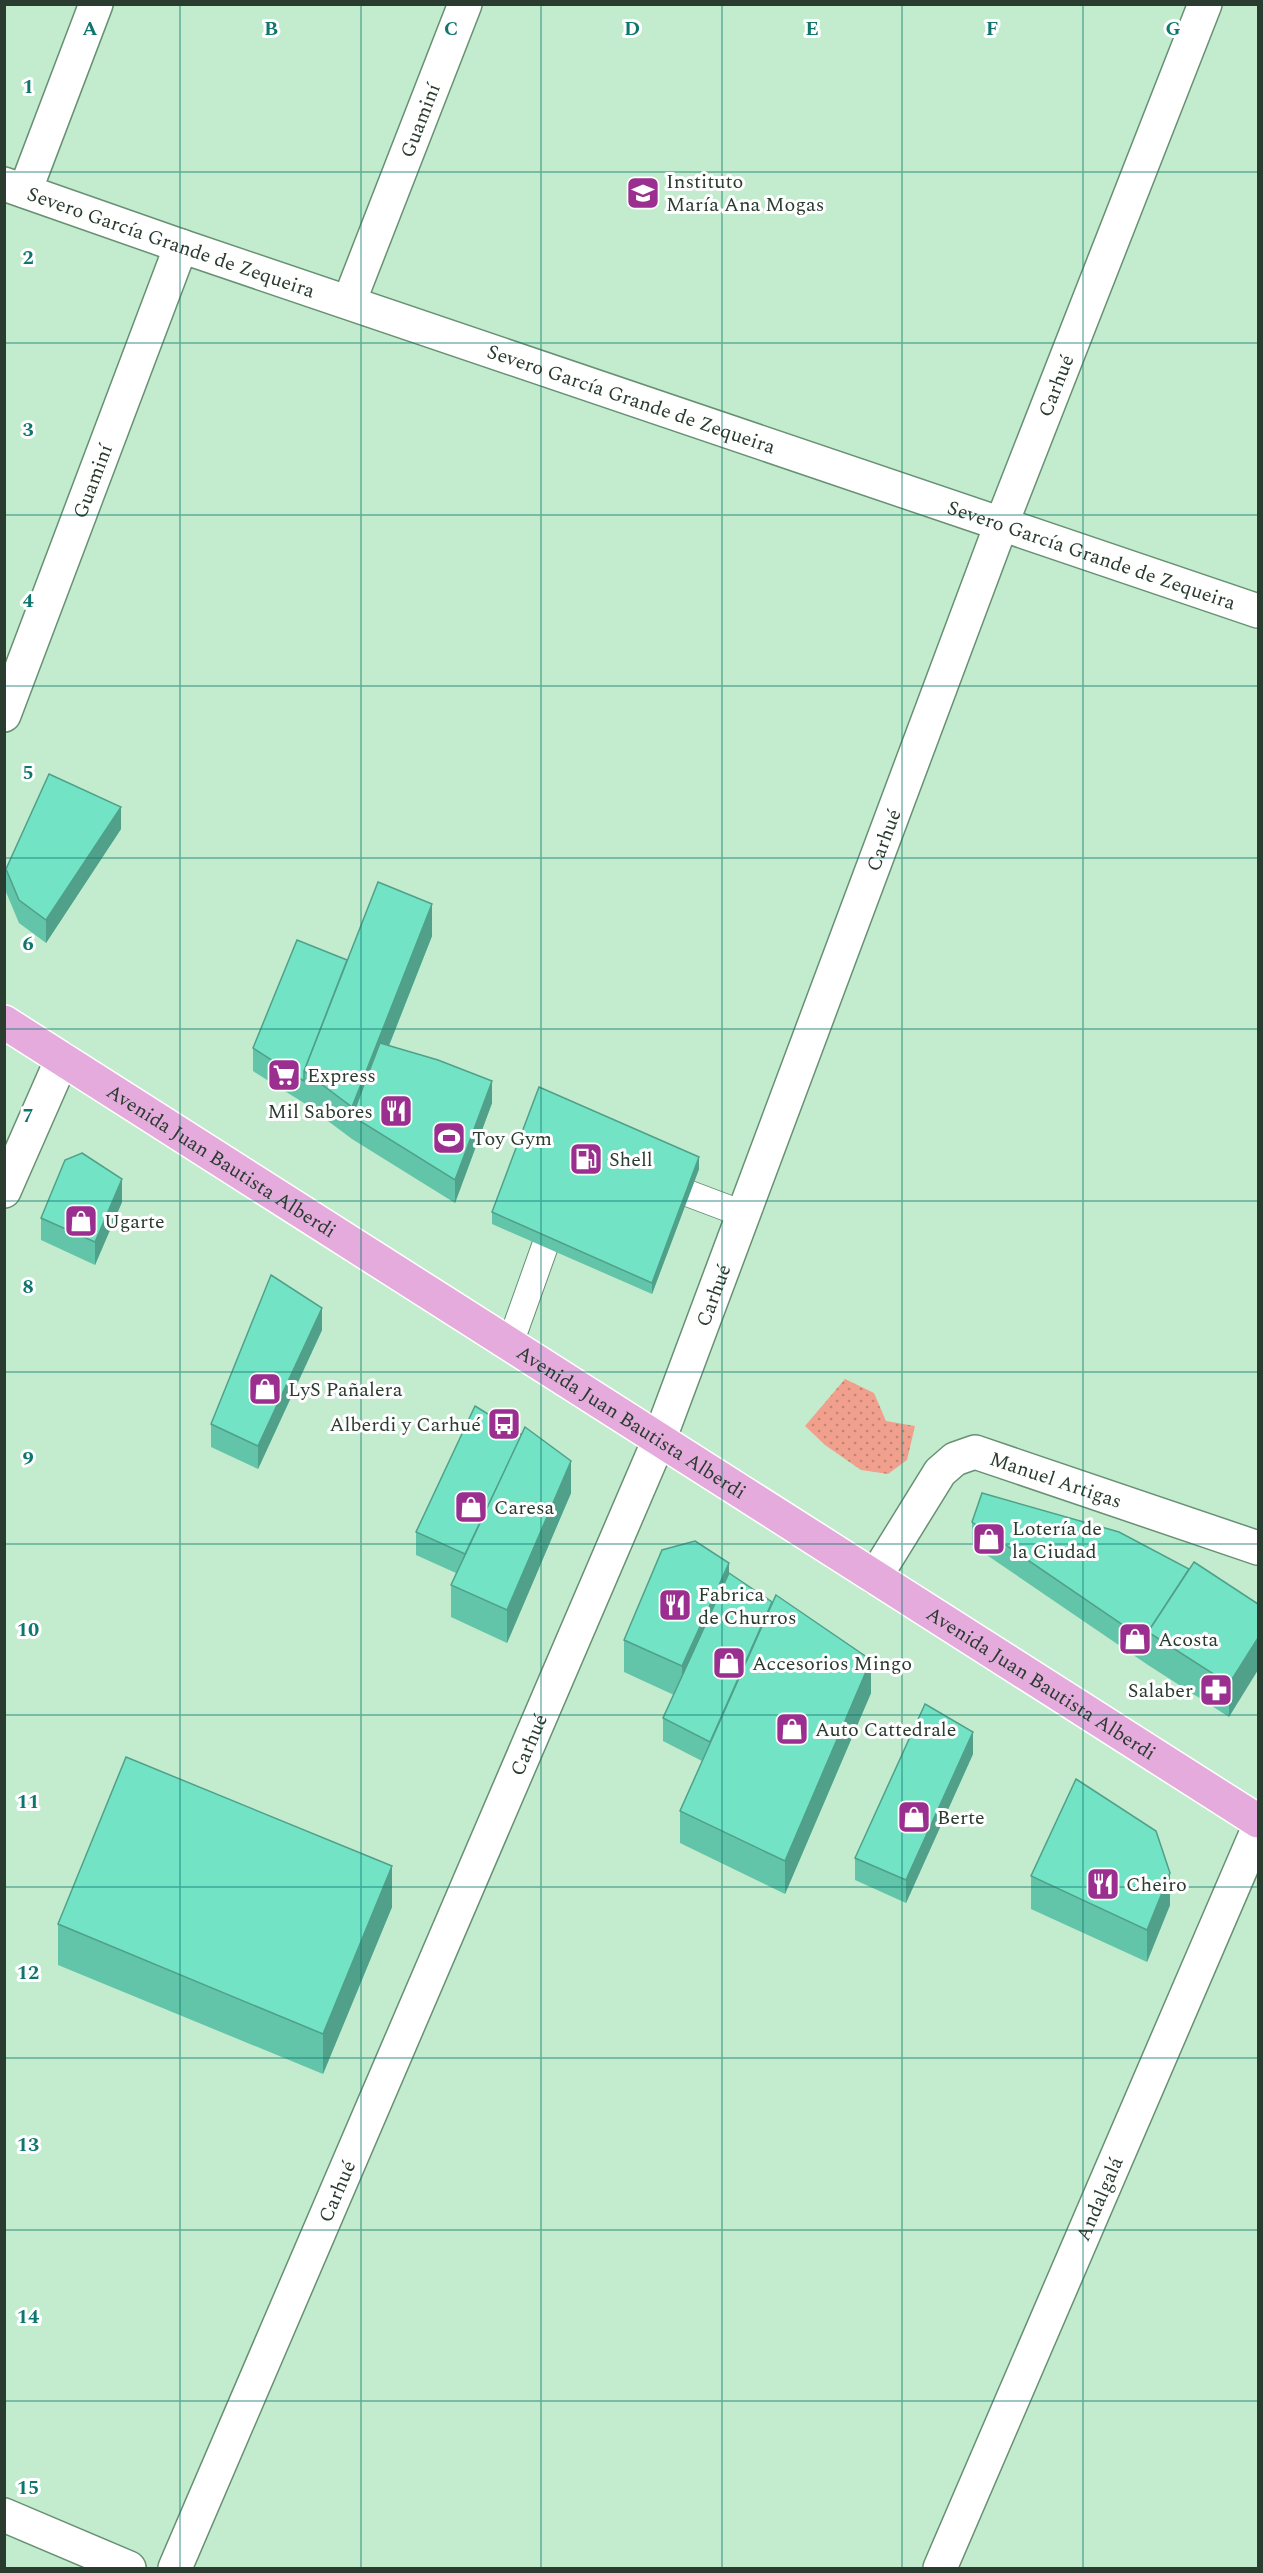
<svg xmlns="http://www.w3.org/2000/svg" width="1263" height="2573" viewBox="0 0 1263 2573" font-family="Spectral,serif">
<defs>
<pattern id="grass-dots" width="8" height="8" patternUnits="userSpaceOnUse" patternTransform="scale(1.5)"><rect width="8" height="8" fill="#f2a08e"/><path d="M2 2h.1M6 6h.1" fill="none" stroke="#c48474" stroke-width="1.8" stroke-linecap="round"/></pattern>
</defs>
<rect width="100%" height="100%" fill="#c2eccd"/>
<polygon fill="url(#grass-dots)" points="845,1379 874,1393 886,1421 915,1426 907,1460 888,1474 861,1470 825,1445 805,1426"/>
<g fill="none" stroke-linecap="round" stroke-linejoin="round">
<g stroke="#689073" stroke-width="28">
<g id="lane">
<polyline points="658,1182 743,1214"/>
<polyline points="510,1344 556,1215"/>
</g>
</g>
<g stroke="#689073" stroke-width="36">
<g id="street">
<path id="s1" d="M4,184L181,246L1258,611"/>
<polyline points="25,191 96,4"/>
<path id="s2" d="M349,302L465,4"/>
<path id="s3" d="M4,715L181,246"/>
<polyline points="4,1191 62,1059"/>
<path id="s4" d="M875,1577L940,1472L955,1459L975,1452L1258,1548"/>
<polyline points="4,2515 129,2568"/>
<path id="s5" d="M175,2568L659,1440L1001,525L1205,4"/>
<path id="s6" d="M940,2568L1258,1829"/>
</g>
</g>
<g stroke="#fff" stroke-width="36">
<g id="primary">
<path id="s7" d="M4,1022L1258,1821"/>
</g>
</g>
<use href="#lane" stroke="#fff" stroke-width="26"/>
<use href="#street" stroke="#fff" stroke-width="33"/>
<use href="#primary" stroke="#e4abdc" stroke-width="33"/>
</g>
<g fill="#62c4a9">
<polygon points="121,829 46,943 19,923 6,892 6,869"/>
<polygon points="432,936 389,1046 492,1103 455,1203 352,1139 304,1103 253,1071 253,1048 347,960"/>
<polygon points="699,1169 652,1294 492,1224 492,1212"/>
<polygon points="122,1202 95,1265 41,1240 41,1218"/>
<polygon points="322,1330 258,1469 211,1447 211,1424"/>
<polygon points="571,1493 507,1643 451,1617 451,1585 456,1573 416,1555 416,1532"/>
<polygon points="972,1522 1189,1569 1258,1604 1229,1717 1148,1665 972,1545"/>
<polygon points="729,1573 871,1693 785,1894 680,1843 680,1811 702,1761 663,1741 663,1718 674,1695 624,1672 624,1640"/>
<polygon points="973,1754 906,1903 855,1880 855,1858"/>
<polygon points="1031,1876 1170,1905 1147,1962 1031,1909"/>
<polygon points="392,1907 323,2074 58,1965 58,1924"/>
</g>
<g fill="#50a08a">
<polygon points="121,807 121,829 46,943 46,920"/>
<polygon points="432,904 432,936 359,1121 352,1116 352,1139 352,1107"/>
<polygon points="492,1081 492,1103 455,1203 455,1180"/>
<polygon points="699,1157 699,1169 652,1294 652,1283"/>
<polygon points="122,1179 122,1202 95,1265 95,1242"/>
<polygon points="322,1308 322,1330 258,1469 258,1446"/>
<polygon points="571,1461 571,1493 507,1643 507,1610"/>
<polygon points="729,1563 729,1596 682,1698 682,1666"/>
<polygon points="1258,1638 1258,1670 1229,1717 1229,1684"/>
<polygon points="871,1660 871,1693 785,1894 785,1861"/>
<polygon points="973,1732 973,1754 906,1903 906,1880"/>
<polygon points="392,1866 392,1907 323,2074 323,2034"/>
<polygon points="1170,1873 1170,1905 1147,1962 1147,1930"/>
</g>
<g fill="#72e4c5" stroke="#50a08a" stroke-width="1.5">
<polygon points="49,774 121,807 46,920 19,900 6,869"/>
<polygon points="378,882 432,904 352,1107 304,1071"/>
<polygon points="297,940 347,960 304,1071 304,1081 253,1048"/>
<polygon points="380,1043 438,1060 492,1081 455,1180 352,1116"/>
<polygon points="539,1087 699,1157 652,1283 492,1212"/>
<polygon points="82,1153 122,1179 95,1242 41,1218 65,1160"/>
<polygon points="271,1275 322,1308 258,1446 211,1424"/>
<polygon points="475,1406 522,1435 465,1554 416,1532"/>
<polygon points="525,1427 571,1461 507,1610 451,1585"/>
<polygon points="982,1493 1119,1532 1189,1569 1148,1632 1148,1642 972,1522"/>
<polygon points="695,1541 729,1563 682,1666 624,1640 662,1550"/>
<polygon points="1194,1562 1258,1604 1258,1638 1229,1684 1148,1632"/>
<polygon points="729,1573 772,1602 710,1742 663,1718"/>
<polygon points="776,1595 871,1660 785,1861 680,1811"/>
<polygon points="925,1704 973,1732 906,1880 855,1858"/>
<polygon points="126,1757 392,1866 323,2034 58,1924"/>
<polygon points="1076,1779 1156,1831 1170,1873 1147,1930 1031,1876"/>
</g>
<path fill="none" stroke="#0f766e" stroke-width="1.5" stroke-opacity="0.55" d="M180,4V2568M361,4V2568M541,4V2568M722,4V2568M902,4V2568M1083,4V2568M4,172H1258M4,343H1258M4,515H1258M4,686H1258M4,858H1258M4,1029H1258M4,1201H1258M4,1372H1258M4,1544H1258M4,1715H1258M4,1887H1258M4,2058H1258M4,2230H1258M4,2401H1258"/>
<defs>
<g id="school-square" transform="scale(1.725)"><rect x="-9" y="-9" width="18" height="18" rx="4" fill="#9b2f8f" stroke="#fff"/><path d="M0-5L7-2L0 1L-7-2ZM-4 1L0 2.5L4 1V4Q0 6-4 4Z" fill="#fff"/></g>
<g id="supermarket-square" transform="scale(1.725)"><rect x="-9" y="-9" width="18" height="18" rx="4" fill="#9b2f8f" stroke="#fff"/><path d="M-6-5.5h2.5l.6 2H6L4.5 2H-2.5L-4.4-4H-6ZM-1.5 3.2a1.3 1.3 0 1 0 .1 0ZM3 3.2a1.3 1.3 0 1 0 .1 0Z" fill="#fff"/></g>
<g id="restaurant-square" transform="scale(1.725)"><rect x="-9" y="-9" width="18" height="18" rx="4" fill="#9b2f8f" stroke="#fff"/><path d="M-5-6h1v4h1v-4h1v4h1v-4h1v5L-1.5 .5V6h-2V.5L-5-1ZM5-6V6H3V1.5H1.5Q1.5-4 5-6Z" fill="#fff"/></g>
<g id="stadium-square" transform="scale(1.725)"><rect x="-9" y="-9" width="18" height="18" rx="4" fill="#9b2f8f" stroke="#fff"/><path d="M0-5a6.5 5 0 1 0 0 10a6.5 5 0 1 0 0-10ZM-3.5-1.8h7v3.6h-7Z" fill="#fff"/></g>
<g id="fuel-square" transform="scale(1.725)"><rect x="-9" y="-9" width="18" height="18" rx="4" fill="#9b2f8f" stroke="#fff"/><path d="M-5.5-6h7V0h2V4h1.3V-2.5L3-4.5l.8-.8L6-3V5H2.5V1h-1V6h-7ZM-4.2-4.7v3.2H.2V-4.7Z" fill="#fff"/></g>
<g id="shop-square" transform="scale(1.725)"><rect x="-9" y="-9" width="18" height="18" rx="4" fill="#9b2f8f" stroke="#fff"/><path d="M-5-2.5h2.3a2.7 3.5 0 0 1 5.4 0H5L5.5 6h-11ZM-1.5-2.5h3a1.5 2.3 0 0 0-3 0Z" fill="#fff"/></g>
<g id="bus-square" transform="scale(1.725)"><rect x="-9" y="-9" width="18" height="18" rx="4" fill="#9b2f8f" stroke="#fff"/><path d="M-5-6H5V4H4V6H2V4H-2V6H-4V4H-5ZM-3.5-4V0h7V-4ZM-3.5 1.2v1.5H-2V1.2ZM2 1.2v1.5H3.5V1.2Z" fill="#fff"/></g>
<g id="pharmacy-square" transform="scale(1.725)"><rect x="-9" y="-9" width="18" height="18" rx="4" fill="#9b2f8f" stroke="#fff"/><path d="M-2-6h4v4h4v4h-4v4h-4v-4h-4v-4h4Z" fill="#fff"/></g>
</defs>
<g fill-rule="evenodd">
<use href="#school-square" x="643" y="193"/>
<use href="#supermarket-square" x="284" y="1075"/>
<use href="#restaurant-square" x="396" y="1111"/>
<use href="#stadium-square" x="449" y="1138"/>
<use href="#fuel-square" x="586" y="1159"/>
<use href="#shop-square" x="81" y="1221"/>
<use href="#shop-square" x="265" y="1389"/>
<use href="#bus-square" x="504" y="1424"/>
<use href="#shop-square" x="471" y="1507"/>
<use href="#shop-square" x="989" y="1539"/>
<use href="#restaurant-square" x="675" y="1605"/>
<use href="#shop-square" x="1135" y="1639"/>
<use href="#shop-square" x="729" y="1663"/>
<use href="#pharmacy-square" x="1216" y="1690"/>
<use href="#shop-square" x="792" y="1729"/>
<use href="#shop-square" x="914" y="1817"/>
<use href="#restaurant-square" x="1103" y="1884"/>
</g>
<g text-anchor="middle" stroke-width="6" stroke-linejoin="round" paint-order="stroke">
<g font-size="20" fill="#2a3b2f" stroke="#fff">
<text dy="7" stroke="none"><textPath href="#s2" startOffset="195">Guaminí</textPath></text>
<text dy="7" stroke="none"><textPath href="#s1" startOffset="177">Severo García Grande de Zequeira</textPath></text>
<text dy="7" stroke="none"><textPath href="#s5" startOffset="2354">Carhué</textPath></text>
<text dy="7" stroke="none"><textPath href="#s1" startOffset="663">Severo García Grande de Zequeira</textPath></text>
<text dy="7" stroke="none"><textPath href="#s3" startOffset="250">Guaminí</textPath></text>
<text dy="7" stroke="none"><textPath href="#s1" startOffset="1149">Severo García Grande de Zequeira</textPath></text>
<text dy="7" stroke="none"><textPath href="#s5" startOffset="1868">Carhué</textPath></text>
<text dy="7" stroke="none"><textPath href="#s7" startOffset="258">Avenida Juan Bautista Alberdi</textPath></text>
<text dy="7" stroke="none"><textPath href="#s5" startOffset="1382">Carhué</textPath></text>
<text dy="7" stroke="none"><textPath href="#s7" startOffset="744">Avenida Juan Bautista Alberdi</textPath></text>
<text dy="7" stroke="none"><textPath href="#s4" startOffset="250">Manuel Artigas</textPath></text>
<text dy="7" stroke="none"><textPath href="#s7" startOffset="1230">Avenida Juan Bautista Alberdi</textPath></text>
<text dy="7" stroke="none"><textPath href="#s5" startOffset="896">Carhué</textPath></text>
<text dy="7" stroke="none"><textPath href="#s5" startOffset="410">Carhué</textPath></text>
<text dy="7" stroke="none"><textPath href="#s6" startOffset="402">Andalgalá</textPath></text>
</g>
<g font-size="20" fill="#2a3b2f" stroke="#fff" text-anchor="start">
<text x="666" y="188">Instituto<tspan x="666" dy="23">María Ana Mogas</tspan></text>
<text x="307" y="1082">Express</text>
<text x="373" y="1118" text-anchor="end">Mil Sabores</text>
<text x="472" y="1145">Toy Gym</text>
<text x="609" y="1166">Shell</text>
<text x="104" y="1228">Ugarte</text>
<text x="288" y="1396">LyS Pañalera</text>
<text x="481" y="1431" text-anchor="end">Alberdi y Carhué</text>
<text x="494" y="1514">Caresa</text>
<text x="1012" y="1535">Lotería de<tspan x="1012" dy="23">la Ciudad</tspan></text>
<text x="698" y="1601">Fabrica<tspan x="698" dy="23">de Churros</tspan></text>
<text x="1158" y="1646">Acosta</text>
<text x="752" y="1670">Accesorios Mingo</text>
<text x="1193" y="1697" text-anchor="end">Salaber</text>
<text x="815" y="1736">Auto Cattedrale</text>
<text x="937" y="1824">Berte</text>
<text x="1126" y="1891">Cheiro</text>
</g>
</g>
<g font-size="20" text-anchor="middle" font-weight="bold" fill="#0f766e" stroke="#fff" stroke-width="6" stroke-linejoin="round" paint-order="stroke">
<text x="90" y="35">A</text>
<text x="271" y="35">B</text>
<text x="451" y="35">C</text>
<text x="632" y="35">D</text>
<text x="812" y="35">E</text>
<text x="992" y="35">F</text>
<text x="1173" y="35">G</text>
<text x="28" y="93">1</text>
<text x="28" y="264">2</text>
<text x="28" y="436">3</text>
<text x="28" y="607">4</text>
<text x="28" y="779">5</text>
<text x="28" y="950">6</text>
<text x="28" y="1122">7</text>
<text x="28" y="1293">8</text>
<text x="28" y="1465">9</text>
<text x="28" y="1636">10</text>
<text x="28" y="1808">11</text>
<text x="28" y="1979">12</text>
<text x="28" y="2151">13</text>
<text x="28" y="2323">14</text>
<text x="28" y="2494">15</text>
</g>
<rect width="1263" height="2573" fill="none" stroke="#2a3b2f" stroke-width="12"/>
</svg>
